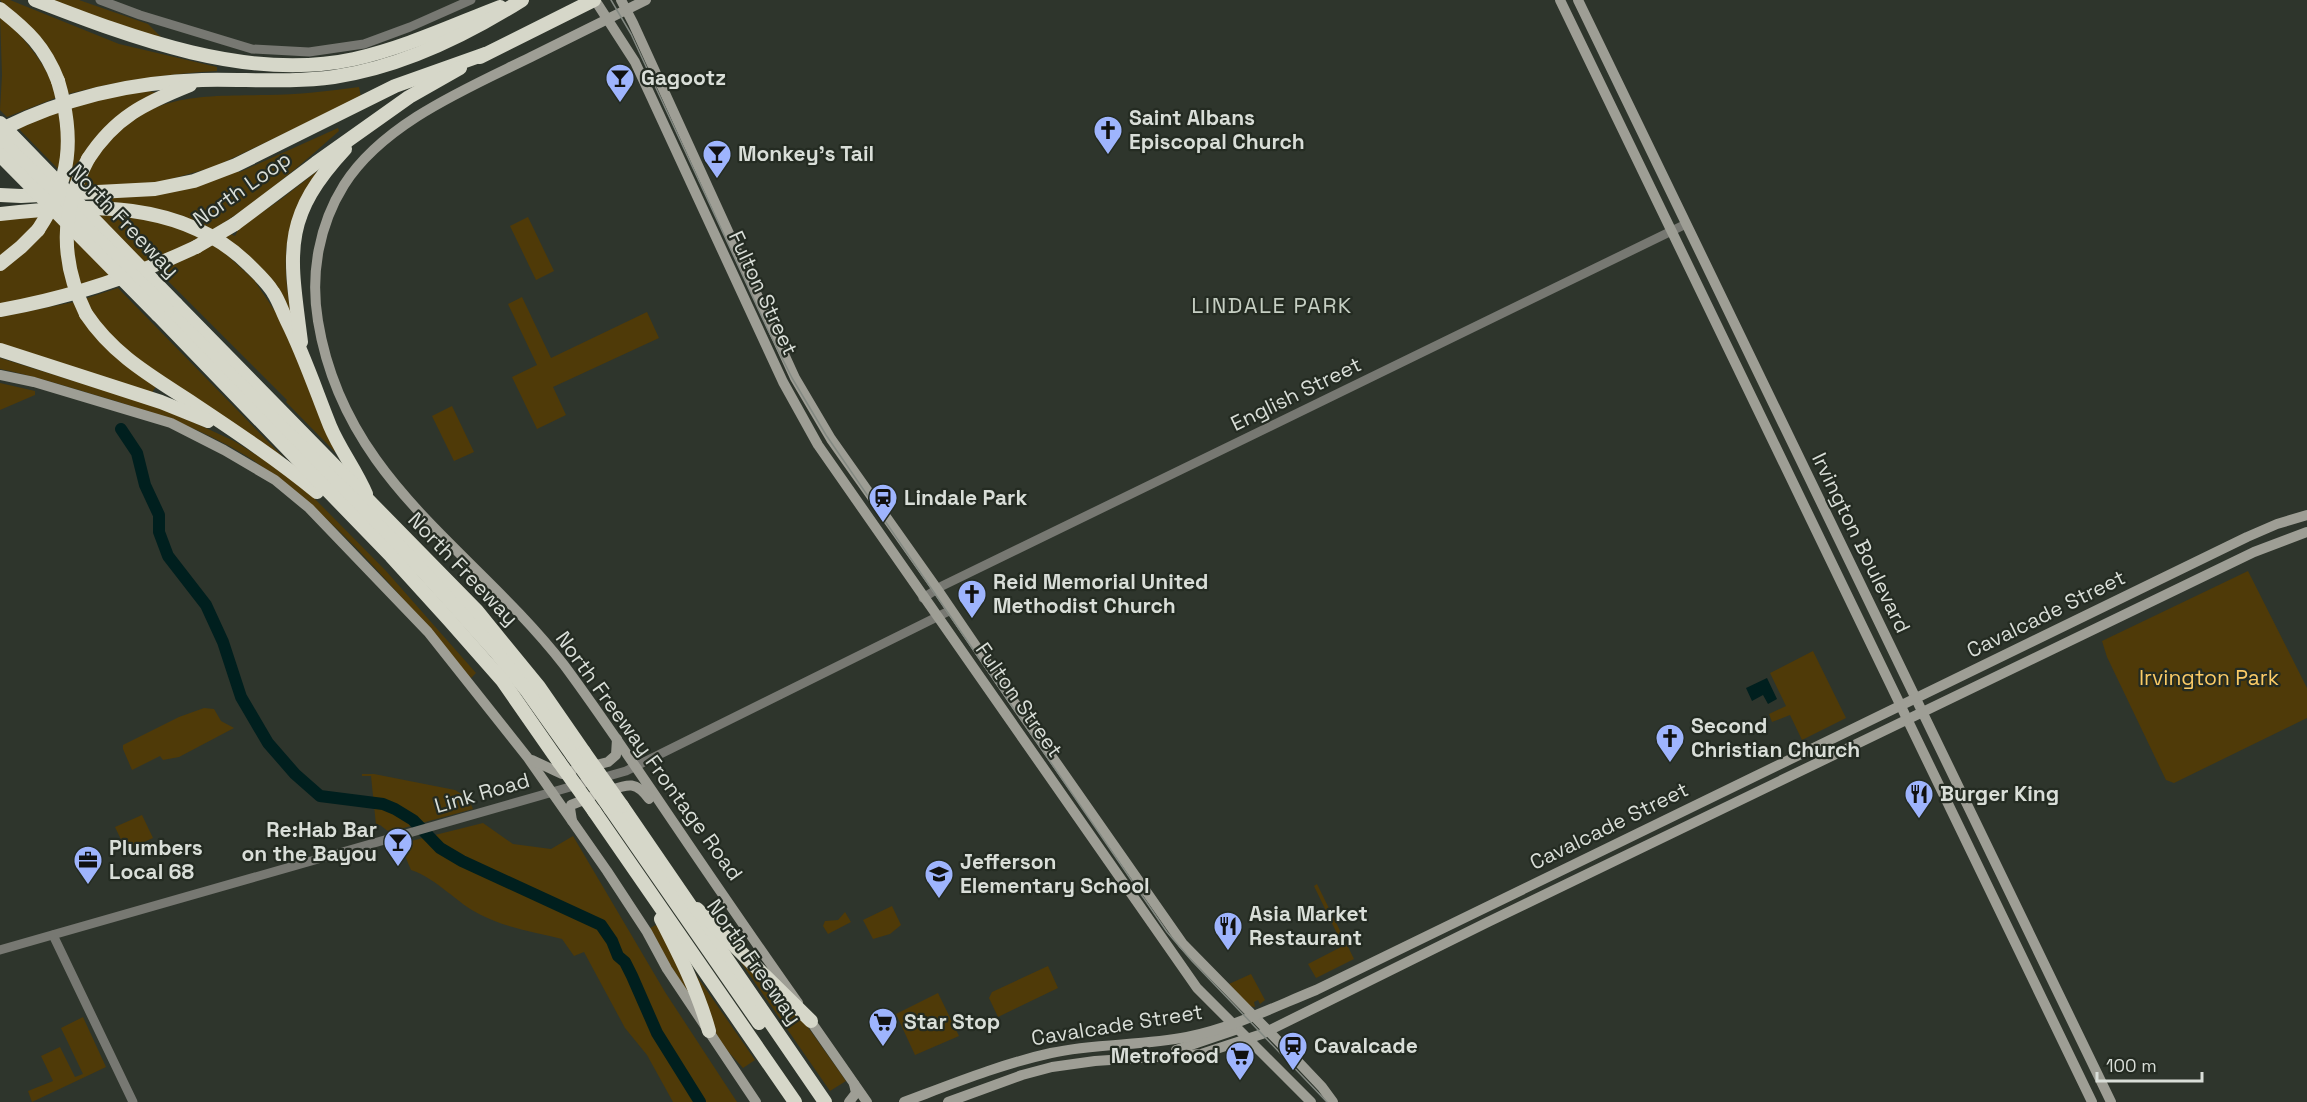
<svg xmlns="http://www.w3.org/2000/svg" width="2307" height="1102" viewBox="0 0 2307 1102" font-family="'Space Grotesk',sans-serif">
<rect width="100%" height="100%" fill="#2e352c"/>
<g fill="#4f3a08">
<path d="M0,0H10L119,44L217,67V71C166,74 117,81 68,94Z"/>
<polygon points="43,0 79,0 148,24 163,39"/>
<path d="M0,16C25,38 47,65 58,97L7,117L0,110L2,75Z"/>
<path d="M359,87L361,97L214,167L160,182L79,188C86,177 92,163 100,152C144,92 200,96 267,95C298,95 328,91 359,87Z"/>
<polygon points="149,91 157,93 77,168 71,182 68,179 71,106 102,97"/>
<polygon points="61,109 63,124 60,171 17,127"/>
<path d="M338,128L339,131C299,166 259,202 212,230C178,210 142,204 104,203L102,201L107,198L155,194L237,171L240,172Z"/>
<path d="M320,169C283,224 280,255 292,318L224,237L230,234L235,236L239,228L280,200Z"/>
<polygon points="109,215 143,217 202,236 169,253 92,284 0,305 0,271 21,255 51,219 64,216"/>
<polygon points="41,216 32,229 0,258 0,217"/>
<polygon points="528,217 554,271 536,280 510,226"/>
<polygon points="215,244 254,280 281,320 336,450 335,452 286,402 287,400 159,272"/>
<path d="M118,288L289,463C258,442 228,421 197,400C158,374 106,341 84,299Z"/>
<polygon points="522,297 551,358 647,312 659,338 553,387 566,415 537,429 512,377 537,365 508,304"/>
<polygon points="74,302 156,386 152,393 0,346 0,317"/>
<path d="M0,358L167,410L234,441L274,466L313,497L386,571L476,673L471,678C406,602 333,511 248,457C200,427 147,410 92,394C62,385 31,375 0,369Z"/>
<polygon points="0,383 35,391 35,395 0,410"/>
<polygon points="452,406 474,452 454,461 432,416"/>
<polygon points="2248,571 2307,688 2307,718 2174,783 2166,780 2107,657 2102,641"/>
<polygon points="1813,651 1846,718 1802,740 1790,715 1772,722 1769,714 1786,706 1770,673"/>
<polygon points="204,708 214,709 221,721 234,728 179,757 163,760 160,756 132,770 123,749 123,745 179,717"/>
<polygon points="362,774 374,774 455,790 468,798 473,809 389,832 380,825 376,825 371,776 362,776"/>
<polygon points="142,815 153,838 126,850 115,827"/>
<path d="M483,823L513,844L551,849L573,836L665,992L737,1102H673L647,1055L625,1028L584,952L574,956L562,939C535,932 506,928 481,915C456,903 438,879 411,870L405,856L407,842Z"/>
<polygon points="1317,884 1354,959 1316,978 1308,964 1343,946 1314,886"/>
<polygon points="892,906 901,925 890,934 873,939 863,920"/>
<polygon points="845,912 851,922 828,934 823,926 825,921 838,920"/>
<polygon points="656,925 658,927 698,1006 674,974 650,928"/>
<polygon points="740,961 805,1023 846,1081 830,1091"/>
<polygon points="1048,966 1058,988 998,1017 989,998 992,992"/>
<polygon points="694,972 755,1060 743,1068 724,1047 711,1025"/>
<polygon points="1251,974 1265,1000 1260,1004 1258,1000 1254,1002 1255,1007 1249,1006 1229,984"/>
<polygon points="938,993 959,1036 915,1055 896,1014"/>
<polygon points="83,1017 106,1067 32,1102 28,1091 53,1081 41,1056 60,1047 75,1077 83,1074 61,1028"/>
</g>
<polygon fill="#001f1e" points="1767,678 1777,699 1768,704 1763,695 1752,701 1746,688"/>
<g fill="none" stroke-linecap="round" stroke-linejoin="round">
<polyline stroke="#001f1e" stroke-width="12" points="121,429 137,453 145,485 159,515 159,532 168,556 206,605 223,642 241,697 268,743 295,774 320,796 383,804 395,809 413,820 440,848 462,861 601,925 612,941 618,956 625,962 632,976 657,1033 700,1102"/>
<g stroke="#777872" stroke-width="9">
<polyline points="100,0 140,15 252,49 309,52 364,44 410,27 471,0"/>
<polyline points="923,598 942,586 1686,224"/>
<polyline points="53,935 133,1102"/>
<polyline points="0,950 626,771 951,610"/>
</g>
<g stroke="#9e9e95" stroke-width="10">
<polyline points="595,0 635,62 783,382 818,445 1197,988 1311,1102"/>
<polyline points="621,0 633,23 795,378 831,439 937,589 1027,721 1183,944 1287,1050 1322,1087 1333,1102"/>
<path d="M646,0C607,19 569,38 531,57C468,88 383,123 344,185C319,225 310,274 318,321C344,481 473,548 564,665C596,708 626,753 657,798C703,866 750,935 798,1003"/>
<polyline points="1560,0 2092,1102"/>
<polyline points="1578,0 2111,1102"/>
<polyline points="0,375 34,382 171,423 224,450 275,480 309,508 428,632 528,758 607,871 647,932 667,969 756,1102"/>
<polyline points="532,760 562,774 572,771"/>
<polyline points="588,767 608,762 616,755 617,739"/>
<path d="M605,792C626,785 635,779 649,799"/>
<polyline points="572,821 570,808 571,805 591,797"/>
<polyline points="807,1016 867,1102"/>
<polyline points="1176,1050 1235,1030"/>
<polyline points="849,1102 856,1093 854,1084"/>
<path d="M904,1102C952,1084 1001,1064 1051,1053C1096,1043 1142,1046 1187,1037C1232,1028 1274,1007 1316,990L2247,537L2277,524L2307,515"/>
<polyline points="948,1102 1022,1075 1052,1067 1095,1061 1201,1054 1262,1034 1488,922 2254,552 2307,532"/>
</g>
<g stroke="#d6d7c9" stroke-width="14">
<path d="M35,0C133,38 248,82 354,59C404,48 453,25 500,7"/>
<path d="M0,9C28,31 45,47 58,81"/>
<polyline points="480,57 594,0"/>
<path d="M0,130C62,99 132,82 202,80C246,79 290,83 334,77C402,67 465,36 522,0"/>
<path d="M88,159C115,117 145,103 190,85"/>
<polyline points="0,195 21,196 155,189 194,181 236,165 395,86 485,54"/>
<path d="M0,214C87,204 182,199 249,265C257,273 267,282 273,292C279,301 282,311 287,321C304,355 316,391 330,426C340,450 356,470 366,494"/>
<polyline points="235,224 316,163 409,97 460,68"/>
<polyline points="0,264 21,247 38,230"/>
<polyline points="176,304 477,611 539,687 584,752"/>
<path d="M0,310C69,298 132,277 196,247"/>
<polyline points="167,310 421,569 495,651 527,691 573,756"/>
<path d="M86,314C114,356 153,377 194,404C236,432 278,460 317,492"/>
<polyline points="158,315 391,556 450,621 502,680 559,762"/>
<path d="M301,342C290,254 280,219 345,149"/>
<polyline points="0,350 161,402 208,421"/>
<polyline points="622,806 825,1102"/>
<polyline points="610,808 759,1023"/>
<polyline points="594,811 795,1102"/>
<polyline points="697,909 811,1021"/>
<path d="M661,919C680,956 698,991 709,1031"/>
</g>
<polyline stroke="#838982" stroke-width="1.5" points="611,0 631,34 768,330 792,378 826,435 1167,932 1192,961 1327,1102"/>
<g stroke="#d6d7c9" stroke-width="14">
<polyline points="0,123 176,304"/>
<polyline points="0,139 167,310"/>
<polyline points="0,155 158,315"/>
<path d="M38,230C71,180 75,138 58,81"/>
<polyline points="196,247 235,224"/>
<path d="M86,314C60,261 60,212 88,159"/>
<polyline points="584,752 622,806"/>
<polyline points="573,756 610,808"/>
<polyline points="559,762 594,811"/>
</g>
</g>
<defs>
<g id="bar-pin" transform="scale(1.5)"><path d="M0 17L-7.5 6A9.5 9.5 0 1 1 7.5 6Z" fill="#9eb4fd" stroke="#242b22"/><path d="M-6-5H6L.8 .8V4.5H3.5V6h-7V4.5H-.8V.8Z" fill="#111"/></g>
<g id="church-pin" transform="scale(1.5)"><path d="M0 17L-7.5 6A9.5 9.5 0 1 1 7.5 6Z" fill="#9eb4fd" stroke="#242b22"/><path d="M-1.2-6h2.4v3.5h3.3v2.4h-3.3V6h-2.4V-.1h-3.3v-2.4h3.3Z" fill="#111"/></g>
<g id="station-pin" transform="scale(1.5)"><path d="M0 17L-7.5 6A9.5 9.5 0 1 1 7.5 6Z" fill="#9eb4fd" stroke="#242b22"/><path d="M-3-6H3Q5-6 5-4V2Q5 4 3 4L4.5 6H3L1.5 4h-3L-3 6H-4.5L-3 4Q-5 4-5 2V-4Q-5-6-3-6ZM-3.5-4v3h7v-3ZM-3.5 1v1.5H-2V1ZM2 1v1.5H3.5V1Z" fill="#111"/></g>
<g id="restaurant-pin" transform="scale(1.5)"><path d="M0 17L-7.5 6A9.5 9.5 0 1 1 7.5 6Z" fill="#9eb4fd" stroke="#242b22"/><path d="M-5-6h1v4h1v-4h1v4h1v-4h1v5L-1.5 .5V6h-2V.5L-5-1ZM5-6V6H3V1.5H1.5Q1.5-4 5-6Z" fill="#111"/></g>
<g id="office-pin" transform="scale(1.5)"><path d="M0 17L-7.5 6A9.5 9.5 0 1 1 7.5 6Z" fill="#9eb4fd" stroke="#242b22"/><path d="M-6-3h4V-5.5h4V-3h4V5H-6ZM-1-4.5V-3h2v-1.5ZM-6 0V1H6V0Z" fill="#111"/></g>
<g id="school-pin" transform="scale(1.5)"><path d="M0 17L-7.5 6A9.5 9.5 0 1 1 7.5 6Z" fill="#9eb4fd" stroke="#242b22"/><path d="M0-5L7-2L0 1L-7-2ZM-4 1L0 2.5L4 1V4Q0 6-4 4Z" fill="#111"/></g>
<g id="supermarket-pin" transform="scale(1.5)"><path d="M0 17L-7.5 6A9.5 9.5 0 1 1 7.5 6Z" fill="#9eb4fd" stroke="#242b22"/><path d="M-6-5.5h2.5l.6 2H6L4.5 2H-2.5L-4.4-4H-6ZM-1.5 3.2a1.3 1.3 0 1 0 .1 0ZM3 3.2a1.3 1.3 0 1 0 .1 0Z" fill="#111"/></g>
</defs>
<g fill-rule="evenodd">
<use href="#bar-pin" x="620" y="78"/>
<use href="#church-pin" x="1108" y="130"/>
<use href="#bar-pin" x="717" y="154"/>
<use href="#station-pin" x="883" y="498"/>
<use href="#church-pin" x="972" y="594"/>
<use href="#church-pin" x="1670" y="738"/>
<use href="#restaurant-pin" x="1919" y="794"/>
<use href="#bar-pin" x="398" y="842"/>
<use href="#office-pin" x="88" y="860"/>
<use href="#school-pin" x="939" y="874"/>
<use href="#restaurant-pin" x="1228" y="926"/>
<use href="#supermarket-pin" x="883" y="1022"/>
<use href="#station-pin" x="1293" y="1046"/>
<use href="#supermarket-pin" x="1240" y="1056"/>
</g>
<g text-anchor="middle" stroke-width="4.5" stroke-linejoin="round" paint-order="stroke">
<g font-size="21" font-weight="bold" fill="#d9ded8" stroke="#242b22" text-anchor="start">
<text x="641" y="85">Gagootz</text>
<text x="1129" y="125">Saint Albans<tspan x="1129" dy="24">Episcopal Church</tspan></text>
<text x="738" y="161">Monkey's Tail</text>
<text x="904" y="505">Lindale Park</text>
<text x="993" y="589">Reid Memorial United<tspan x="993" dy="24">Methodist Church</tspan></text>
<text x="1691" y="733">Second<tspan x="1691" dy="24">Christian Church</tspan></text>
<text x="1940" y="801">Burger King</text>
<text x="377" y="837" text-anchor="end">Re:Hab Bar<tspan x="377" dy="24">on the Bayou</tspan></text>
<text x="109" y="855">Plumbers<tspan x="109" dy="24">Local 68</tspan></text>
<text x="960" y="869">Jefferson<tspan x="960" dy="24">Elementary School</tspan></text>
<text x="1249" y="921">Asia Market<tspan x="1249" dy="24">Restaurant</tspan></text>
<text x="904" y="1029">Star Stop</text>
<text x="1314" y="1053">Cavalcade</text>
<text x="1219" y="1063" text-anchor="end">Metrofood</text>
</g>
<g font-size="21" fill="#d9ded8" stroke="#242b22">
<text transform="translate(242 189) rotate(-35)" y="7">North Loop</text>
<text transform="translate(124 221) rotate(46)" y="7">North Freeway</text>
<text transform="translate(763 293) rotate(65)" y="7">Fulton Street</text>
<text transform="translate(1296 394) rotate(-26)" y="7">English Street</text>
<text transform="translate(1861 543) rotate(64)" y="7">Irvington Boulevard</text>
<text transform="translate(463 569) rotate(46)" y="7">North Freeway</text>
<text transform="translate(2046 614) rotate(-26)" y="7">Cavalcade Street</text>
<text transform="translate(1019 700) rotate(55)" y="7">Fulton Street</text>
<text transform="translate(649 756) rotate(54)" y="7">North Freeway Frontage Road</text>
<text transform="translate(482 793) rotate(-16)" y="7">Link Road</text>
<text transform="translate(1609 826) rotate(-26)" y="7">Cavalcade Street</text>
<text transform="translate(754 962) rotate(55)" y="7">North Freeway</text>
<text transform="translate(1117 1025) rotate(-9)" y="7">Cavalcade Street</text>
</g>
<g font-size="21" fill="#fbcb66" stroke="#242b22">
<text x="2209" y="685">Irvington Park</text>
</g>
<g font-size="22" letter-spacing="1.5" fill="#c6cfc3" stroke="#242b22">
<text x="1272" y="313">LINDALE PARK</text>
</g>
</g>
<path d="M2097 1072v9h105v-9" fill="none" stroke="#d9ded8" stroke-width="3"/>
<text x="2106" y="1072" font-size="18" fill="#d9ded8" stroke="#242b22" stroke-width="4.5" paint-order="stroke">100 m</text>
</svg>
